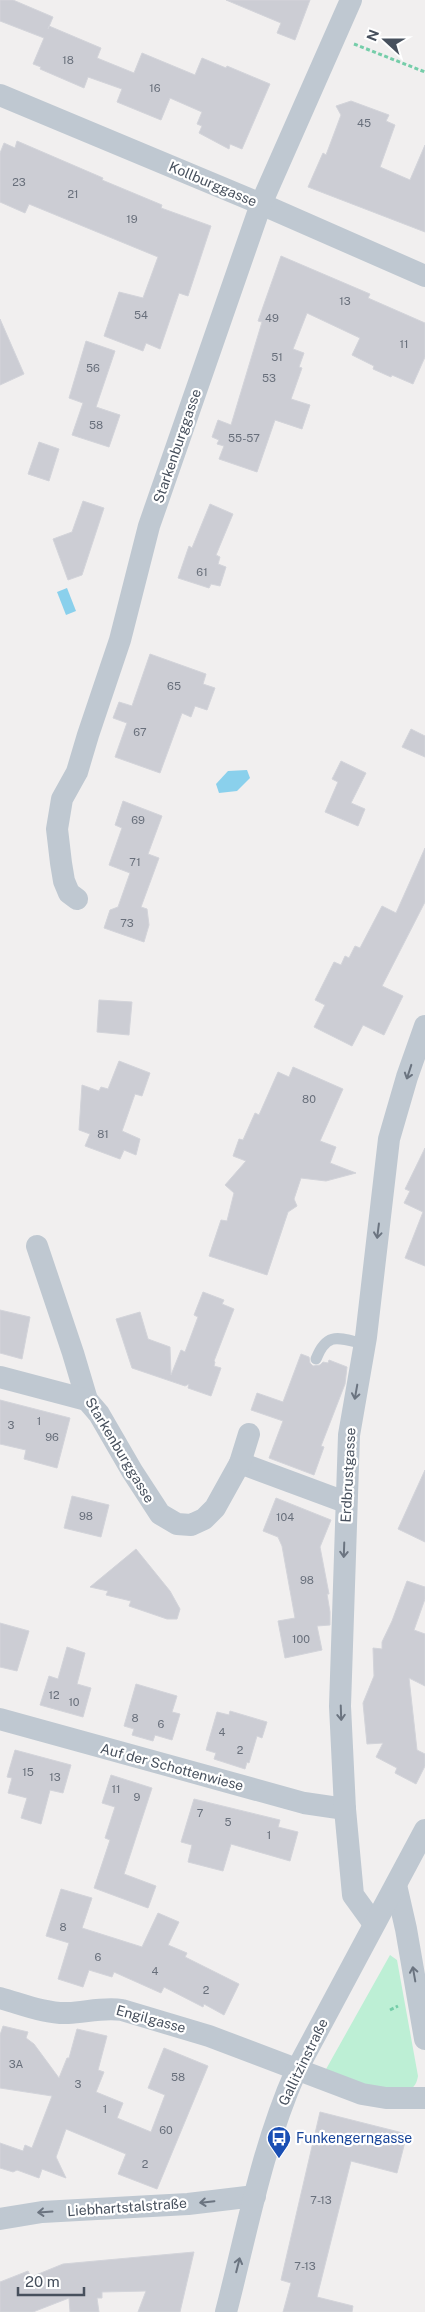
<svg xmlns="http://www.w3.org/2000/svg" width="425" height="2312" viewBox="0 0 425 2312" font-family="'Public Sans',sans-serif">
<rect width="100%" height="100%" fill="#f1efef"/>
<path fill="#bdefd5" d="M390,1955L397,1960L418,2076C417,2082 415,2087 410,2089C387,2096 347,2078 325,2071Z"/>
<g fill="#8ad0ec">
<polygon points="67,588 76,611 66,615 57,592"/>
<polygon points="247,770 250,778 237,791 219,793 216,784 228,771"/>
</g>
<g fill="#cccdd4" stroke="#d3d4da">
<polygon points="0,0 13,0 53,17 48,29 49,26 101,48 97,58 134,73 142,53 195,75 202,58 226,68 227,66 270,84 242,149 230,144 229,149 199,133 202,126 197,124 202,112 170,98 161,120 117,102 122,89 88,77 84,88 40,69 41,67 33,64 44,38 0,21"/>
<polygon points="226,0 310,0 295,40 277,33 281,23"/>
<polygon points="351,101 389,115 386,121 395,125 380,167 410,180 425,145 425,232 308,187 323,153 326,155 341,115 336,106"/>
<polygon points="17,141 103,178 102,180 162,205 161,208 211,226 188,296 179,293 160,349 146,343 143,351 104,336 119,292 143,298 158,257 29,204 25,213 0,202 0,153 4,143 15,148"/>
<polygon points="281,256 370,294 368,298 425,323 425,357 413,384 392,375 391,377 373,369 374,366 352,355 360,338 307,313 293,349 304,353 299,367 302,368 291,399 310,405 302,429 275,420 257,472 219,459 224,446 217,444 219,440 212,437 218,420 231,425 262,322 258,321"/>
<polygon points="0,319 24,374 0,385"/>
<polygon points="86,341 115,351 96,407 120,415 109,447 72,435 83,403 69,398"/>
<polygon points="39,442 59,449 49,481 28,474"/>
<polygon points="83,501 104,508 82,575 68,580 53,539 72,532"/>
<polygon points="210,504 233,514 216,555 220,557 218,564 226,567 220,586 211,584 209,588 178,578 189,546 192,548"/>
<polygon points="150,654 206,674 203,684 215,688 207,710 195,706 191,717 182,713 160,773 115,757 127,723 113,718 119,702 132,706"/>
<polygon points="411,729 425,736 425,757 402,747"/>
<polygon points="341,761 366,773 351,803 365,809 358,826 325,812 338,782 332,779"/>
<polygon points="123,801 162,816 148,854 159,858 141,907 147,909 149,925 144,942 104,928 110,910 118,907 130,873 109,865 122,828 115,825"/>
<polygon points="425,848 425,902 382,986 403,996 384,1035 363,1025 352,1046 314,1027 325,1005 315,1000 334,962 341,965 345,956 349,958 355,946 360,948 382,906 396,913"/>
<polygon points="99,1000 132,1002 129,1035 97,1032"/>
<polygon points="119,1061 150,1073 142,1096 135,1094 122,1131 140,1139 136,1155 124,1150 120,1159 85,1146 90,1134 79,1130 82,1085 99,1091 101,1087 108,1089"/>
<polygon points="293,1067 343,1089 320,1141 336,1147 330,1163 356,1173 326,1181 301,1178 294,1199 297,1206 288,1212 267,1275 209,1256 221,1220 227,1221 234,1193 225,1185 246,1161 233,1156 239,1139 243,1140 255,1113 259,1115 278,1072 289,1077"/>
<polygon points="425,1148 425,1266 405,1258 423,1212 404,1203 410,1191 405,1189"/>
<polygon points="203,1292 224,1300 222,1304 234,1309 214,1361 215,1362 214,1366 221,1368 211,1396 188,1388 189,1384 185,1386 132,1368 116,1319 140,1312 148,1339 170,1347 171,1375 181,1350 185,1352 198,1317 194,1315"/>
<polygon points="0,1310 30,1317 22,1359 0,1353"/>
<polygon points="301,1354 309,1357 310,1363 313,1366 320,1365 323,1362 328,1363 329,1360 347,1367 345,1384 321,1446 324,1447 314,1475 269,1458 283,1421 251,1410 257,1393 283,1402"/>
<polygon points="0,1400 70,1418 57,1468 24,1459 26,1450 0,1444"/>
<polygon points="425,1470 425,1542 398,1529"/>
<polygon points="72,1496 109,1505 101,1537 64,1528"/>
<polygon points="276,1498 331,1520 320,1547 329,1594 327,1594 330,1612 330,1625 317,1626 322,1650 285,1658 278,1621 295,1618 282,1546 278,1537 263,1531"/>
<polygon points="136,1549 170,1591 180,1609 177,1619 167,1619 129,1606 131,1601 106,1595 108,1591 90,1587"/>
<polygon points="407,1581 425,1587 425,1599 414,1630 425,1634 425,1686 409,1678 417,1750 425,1754 425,1766 416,1784 395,1773 397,1768 376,1757 383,1743 367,1744 363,1703 374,1676 373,1648 382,1649 382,1642 392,1621"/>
<polygon points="0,1623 29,1631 17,1671 0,1667"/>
<polygon points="67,1647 85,1653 77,1684 91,1688 83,1717 40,1705 49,1676 58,1679"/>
<polygon points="136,1684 177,1696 172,1712 180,1714 172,1740 155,1735 153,1741 132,1735 134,1729 124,1726"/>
<polygon points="230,1711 267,1722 262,1738 257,1736 249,1763 247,1762 245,1769 214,1759 216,1753 206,1750 217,1712 229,1715"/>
<polygon points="15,1750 71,1765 63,1793 50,1790 41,1824 21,1818 27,1798 8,1793 12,1778 7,1777"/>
<polygon points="111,1775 152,1788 124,1874 156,1886 148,1908 94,1888 110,1840 105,1838 115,1807 102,1803"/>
<polygon points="194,1799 280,1820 278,1827 298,1832 290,1861 231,1844 223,1871 188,1862 192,1845 181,1842"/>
<polygon points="61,1889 92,1898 82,1928 142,1947 158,1913 179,1922 168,1945 187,1953 185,1957 239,1984 224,2015 204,2004 203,2007 164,1987 161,1993 114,1972 112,1977 89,1970 83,1987 58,1979 69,1943 46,1936"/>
<polygon points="3,2026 28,2032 26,2038 34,2044 59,2078 67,2058 69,2058 77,2029 107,2036 98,2070 104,2072 96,2092 123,2103 117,2118 151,2132 165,2095 148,2088 164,2048 208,2066 157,2189 118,2174 126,2154 66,2129 56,2157 66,2178 42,2169 39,2178 17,2170 13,2172 0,2168 0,2143 23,2151 25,2145 32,2148 52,2096 0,2088 0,2035"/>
<polygon points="320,2112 407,2134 397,2173 351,2161 317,2297 353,2306 352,2312 283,2312 291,2283 281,2280"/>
<polygon points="194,2252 180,2312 138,2312 146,2291 102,2292 102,2298 97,2298 99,2312 70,2312 69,2298 33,2312 0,2312 0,2282 28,2271 31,2277 63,2264"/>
</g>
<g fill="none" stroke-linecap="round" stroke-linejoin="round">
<g stroke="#75cda9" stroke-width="3" stroke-dasharray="4 2.5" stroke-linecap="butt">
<polyline points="354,44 425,72"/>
<polyline points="390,2010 398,2006"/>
</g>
<path stroke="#bfc8d1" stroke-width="11" d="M316,1359C327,1331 339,1338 364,1344"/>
<g stroke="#bfc8d1" stroke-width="22">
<polyline points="0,95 261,204 425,276"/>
<polyline points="77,899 69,893 64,881 61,863 57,829 62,799 77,772 88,735 120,640 149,526 261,204 351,0"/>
<polyline points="37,1246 73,1353 87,1400 99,1414 132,1471 160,1514 177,1524 191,1525 204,1519 215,1508 240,1463 345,1502"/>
<polyline points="0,1377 87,1400"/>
<polyline points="240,1463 249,1434"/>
<polyline points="0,1719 304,1803 345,1809"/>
<polyline points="396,1885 406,1929 425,2039"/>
<polyline points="374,1924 353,1895 345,1809 340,1706 349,1435 366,1337 389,1139 407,1077 425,1026"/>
<path d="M0,1998C22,2004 46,2014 68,2013C87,2012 104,2007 122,2010L209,2036L362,2094L386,2098H425"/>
<polyline points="0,2219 42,2212 188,2204 255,2196"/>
<path d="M226,2312C247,2231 262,2147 296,2071L425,1830"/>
</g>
</g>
<defs><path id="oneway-shaft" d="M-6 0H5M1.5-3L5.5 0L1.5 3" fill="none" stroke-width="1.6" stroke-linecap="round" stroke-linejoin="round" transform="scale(1.25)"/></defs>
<g stroke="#6b7480">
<use href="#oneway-shaft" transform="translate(409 1072) rotate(108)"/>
<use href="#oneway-shaft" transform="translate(378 1231) rotate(97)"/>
<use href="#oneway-shaft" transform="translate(356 1392) rotate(100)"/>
<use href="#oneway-shaft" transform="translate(344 1550) rotate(92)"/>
<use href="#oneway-shaft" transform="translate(341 1713) rotate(88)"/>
<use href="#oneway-shaft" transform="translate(414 1974) rotate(-100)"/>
<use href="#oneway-shaft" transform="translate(207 2202) rotate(174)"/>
<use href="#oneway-shaft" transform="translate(45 2212) rotate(176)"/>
<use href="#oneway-shaft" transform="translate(238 2265) rotate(-76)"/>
</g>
<defs>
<g id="bus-pin" transform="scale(1.25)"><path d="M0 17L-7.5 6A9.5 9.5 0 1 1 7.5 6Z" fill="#1a4fb4" stroke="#fff"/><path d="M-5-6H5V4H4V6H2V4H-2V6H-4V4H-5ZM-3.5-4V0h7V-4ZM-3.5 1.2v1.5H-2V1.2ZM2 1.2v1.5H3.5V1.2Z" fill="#fff"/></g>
</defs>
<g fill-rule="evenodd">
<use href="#bus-pin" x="279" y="2138"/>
</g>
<g text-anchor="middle" stroke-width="4.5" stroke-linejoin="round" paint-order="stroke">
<g font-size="11" fill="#686f7b">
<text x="68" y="64">18</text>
<text x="155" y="92">16</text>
<text x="364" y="127">45</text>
<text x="19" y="186">23</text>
<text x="73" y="198">21</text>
<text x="132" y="223">19</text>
<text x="345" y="305">13</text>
<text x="141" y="319">54</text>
<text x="272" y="322">49</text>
<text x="404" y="348">11</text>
<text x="277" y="361">51</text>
<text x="93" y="372">56</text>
<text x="269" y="382">53</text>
<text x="96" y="429">58</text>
<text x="244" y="442">55-57</text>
<text x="202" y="576">61</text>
<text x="174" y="690">65</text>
<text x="140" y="736">67</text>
<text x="138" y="824">69</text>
<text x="135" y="866">71</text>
<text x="127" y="927">73</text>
<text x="309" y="1103">80</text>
<text x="103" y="1138">81</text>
<text x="39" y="1425">1</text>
<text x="11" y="1429">3</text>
<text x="52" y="1441">96</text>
<text x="86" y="1520">98</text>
<text x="285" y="1521">104</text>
<text x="307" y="1584">98</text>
<text x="301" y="1643">100</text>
<text x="54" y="1699">12</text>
<text x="74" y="1706">10</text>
<text x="135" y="1722">8</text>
<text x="161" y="1728">6</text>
<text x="222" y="1736">4</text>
<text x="240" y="1754">2</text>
<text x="28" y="1776">15</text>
<text x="55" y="1781">13</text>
<text x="116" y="1793">11</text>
<text x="137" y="1801">9</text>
<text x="200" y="1817">7</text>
<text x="228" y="1826">5</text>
<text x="269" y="1839">1</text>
<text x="63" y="1931">8</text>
<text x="98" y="1961">6</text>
<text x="155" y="1975">4</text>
<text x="206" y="1994">2</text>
<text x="16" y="2068">3A</text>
<text x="178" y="2081">58</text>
<text x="78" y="2088">3</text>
<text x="105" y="2113">1</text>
<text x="166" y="2134">60</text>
<text x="145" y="2168">2</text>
<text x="321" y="2204">7-13</text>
<text x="305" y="2270">7-13</text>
</g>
<g font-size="14" fill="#47505d" stroke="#fff">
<text transform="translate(213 184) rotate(23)" y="5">Kollburggasse</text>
<text transform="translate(177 446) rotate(-71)" y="5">Starkenburggasse</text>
<text transform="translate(120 1450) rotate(59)" y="5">Starkenburggasse</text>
<text transform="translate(348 1475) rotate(-87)" y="5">Erdbrustgasse</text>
<text transform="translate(172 1767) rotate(15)" y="5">Auf der Schottenwiese</text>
<text transform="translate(151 2019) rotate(15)" y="5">Engilgasse</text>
<text transform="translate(303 2062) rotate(-64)" y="5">Gallitzinstraße</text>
<text transform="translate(127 2207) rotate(-4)" y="5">Liebhartstalstraße</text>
</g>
<g font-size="14" fill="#164399" stroke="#fff" text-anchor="start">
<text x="296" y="2143">Funkengerngasse</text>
</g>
</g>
<g transform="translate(385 40) rotate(291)" stroke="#ffffff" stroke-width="4" paint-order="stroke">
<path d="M0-4L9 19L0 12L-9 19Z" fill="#47505d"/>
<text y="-8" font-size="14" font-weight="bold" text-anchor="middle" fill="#47505d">N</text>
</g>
<path d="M18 2287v8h66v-8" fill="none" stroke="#47505d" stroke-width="2.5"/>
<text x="25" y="2287" font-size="15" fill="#47505d" stroke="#ffffff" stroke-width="4" paint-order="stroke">20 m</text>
</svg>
